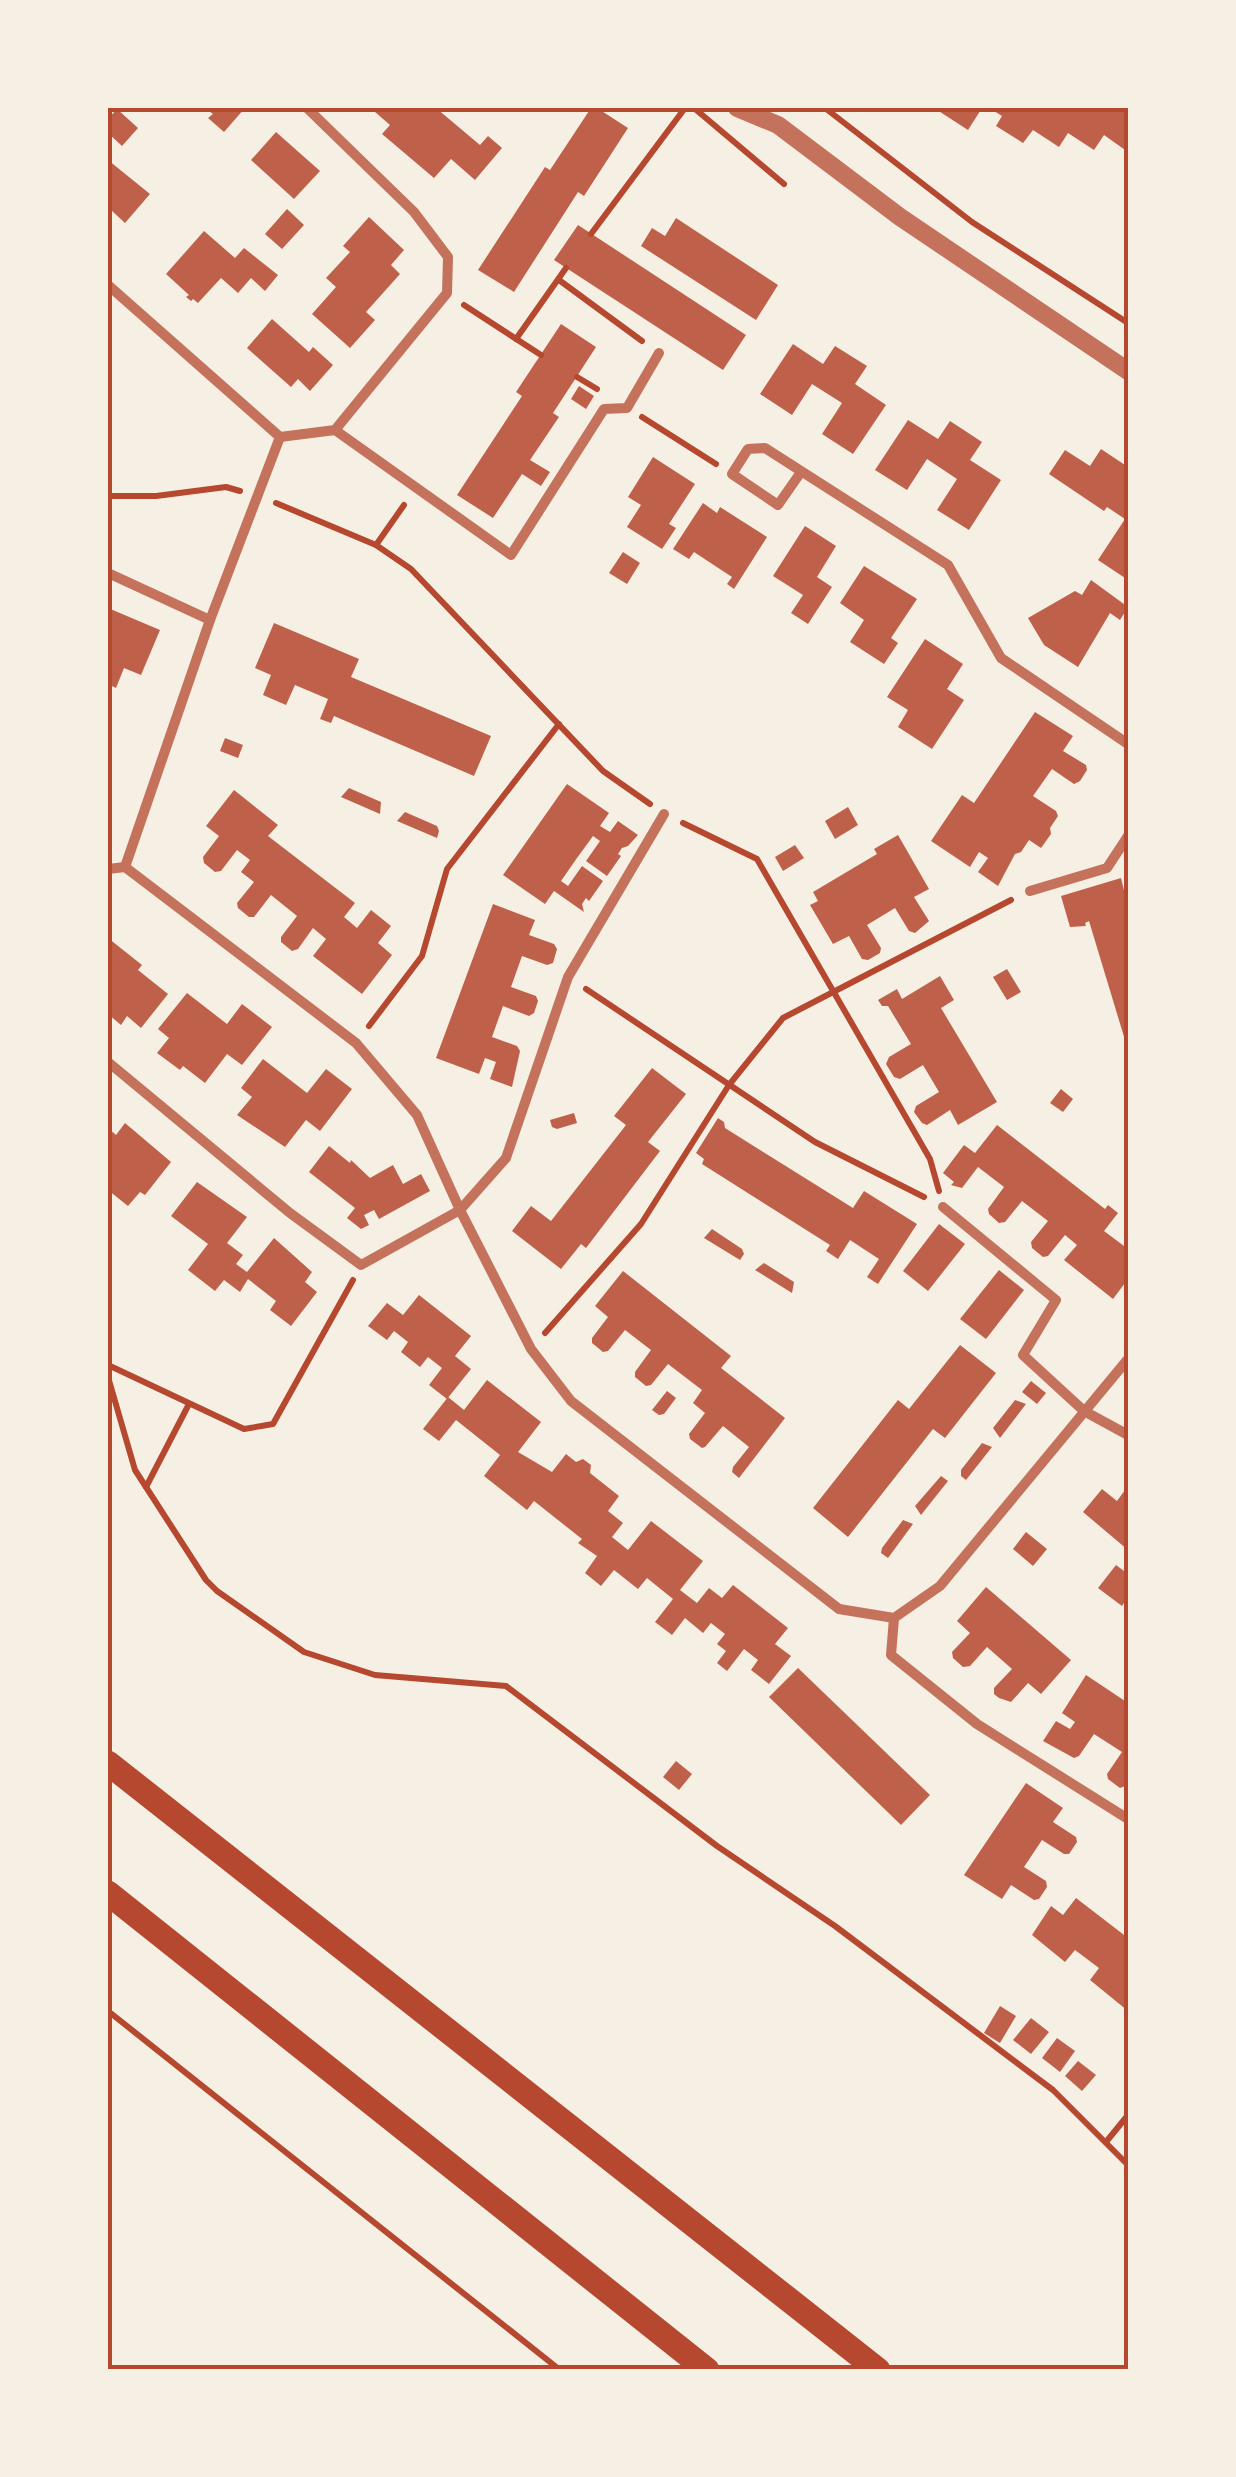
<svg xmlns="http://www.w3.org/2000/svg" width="1236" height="2477" viewBox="0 0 1236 2477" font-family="Karla,sans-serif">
<rect width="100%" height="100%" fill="#f6efe4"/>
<g fill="#bf614a">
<polygon points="205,108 245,108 224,132 208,118 213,114"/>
<polygon points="379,108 436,108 480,145 488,136 502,148 475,180 451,159 434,178 382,134 390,125 375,112"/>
<polygon points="591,108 597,108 628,128 584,196 578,192 514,292 478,270 545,167 550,170"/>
<polygon points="934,108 982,108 968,130"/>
<polygon points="989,108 1128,108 1128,152 1104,135 1094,150 1068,133 1059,147 1033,130 1023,143 996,126 1002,116"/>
<polygon points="117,109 138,128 122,146 108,133 108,119"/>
<polygon points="276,132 320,171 294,199 251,160"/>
<polygon points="108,160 150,194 125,223 111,210 108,214"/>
<polygon points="287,209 304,225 282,249 265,234"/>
<polygon points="369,217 404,250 391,265 400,274 366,312 375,320 350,348 312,314 336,287 326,278 350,252 343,246"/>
<polygon points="676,218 778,285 756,320 641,246 652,228 665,236"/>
<polygon points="578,225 746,335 723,370 554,260"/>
<polygon points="204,231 235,258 244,248 278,275 265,291 251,278 238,293 221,278 198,303 193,299 191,301 186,297 189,295 166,274"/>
<polygon points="272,319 309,352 313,347 333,365 310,391 298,379 291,387 247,348"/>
<polygon points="561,324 596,347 553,413 559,417 530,460 550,472 541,486 522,474 493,518 457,495 522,396 516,392"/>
<polygon points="793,344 823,364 835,346 867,366 855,384 886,405 853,454 822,434 842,403 812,384 792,415 760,394"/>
<polygon points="579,386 594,396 586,409 571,399"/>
<polygon points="908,420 938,439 950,421 982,442 970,460 1001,480 969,530 937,510 957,479 927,459 907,490 875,470"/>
<polygon points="1101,449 1128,467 1128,580 1098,560 1125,519 1107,507 1104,511 1049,474 1065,450 1090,466"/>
<polygon points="653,457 695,484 669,524 676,528 662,549 627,527 641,505 628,497"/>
<polygon points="703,503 717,513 720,507 767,537 734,589 727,584 732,577 694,552 689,559 673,549"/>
<polygon points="805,526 836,546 817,577 832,587 808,624 791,613 803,595 773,576"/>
<polygon points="623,552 640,563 627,584 609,573"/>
<polygon points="864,566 917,599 891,638 898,643 884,664 850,642 864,620 840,603"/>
<polygon points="1091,580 1128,607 1120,620 1110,613 1078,667 1044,645 1028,618 1075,591 1082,595"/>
<polygon points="108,608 160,630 141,675 124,668 116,688 108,684"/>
<polygon points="274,623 359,659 351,677 491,736 474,776 334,716 331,723 320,719 328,699 295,685 286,705 263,695 271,675 255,668"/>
<polygon points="925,639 963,664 947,689 964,700 932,749 898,727 908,710 887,697"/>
<polygon points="1035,712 1073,736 1063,751 1086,765 1087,770 1080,781 1074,784 1052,769 1033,796 1056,811 1058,816 1050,828 1051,834 1041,848 1029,840 1021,852 1015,854 998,886 978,872 988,858 979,852 970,867 931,841 962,795 974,803"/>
<polygon points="225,738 243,745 238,758 220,751"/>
<polygon points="567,784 609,813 600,826 610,832 618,821 638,835 628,846 622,848 618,854 621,856 607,876 586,861 600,841 593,836 577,858 561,881 568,886 582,866 603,881 589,901 586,898 582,904 584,912 554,891 545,904 503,875"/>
<polygon points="349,788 381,802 380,814 341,797"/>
<polygon points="234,790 278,825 268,836 355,903 344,917 357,928 371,910 391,926 378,943 392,955 362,994 313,956 326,939 313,928 298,949 292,951 281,942 281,937 297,916 271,895 254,917 249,917 238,908 237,903 254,882 241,872 250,860 237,850 221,871 215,872 204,863 203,857 219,836 206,826"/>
<polygon points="848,807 858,825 835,839 825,821"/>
<polygon points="405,812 437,826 439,831 437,838 397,821"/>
<polygon points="898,835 929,889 914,897 929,921 915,933 909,931 895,908 867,925 881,948 880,953 868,960 862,959 849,936 833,944 810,905 818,901 813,892 877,854 874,849"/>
<polygon points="795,845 804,858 783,871 775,857"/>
<polygon points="1121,878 1128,907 1128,1050 1089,921 1085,923 1086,926 1070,927 1061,896"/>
<polygon points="493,904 535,920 529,935 554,944 557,949 553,963 547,965 522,956 511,987 536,996 538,1001 534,1013 529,1016 503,1006 492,1037 517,1046 520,1051 512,1087 490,1079 496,1062 485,1058 479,1074 436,1058"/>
<polygon points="108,938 142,965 138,970 168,994 141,1028 127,1016 121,1025 108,1014"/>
<polygon points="1007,969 1021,992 1007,1000 993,977"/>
<polygon points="940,976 954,1000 941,1008 997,1102 958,1125 950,1110 927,1125 922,1123 914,1112 916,1106 939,1092 923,1065 900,1079 894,1077 886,1064 889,1057 911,1044 888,1006 882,1006 878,1000 897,989 902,999"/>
<polygon points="187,993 227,1024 242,1004 272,1027 242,1065 227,1054 205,1083 183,1066 180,1070 157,1053 169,1038 158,1029"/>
<polygon points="263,1059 307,1093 326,1069 352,1089 320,1131 306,1120 285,1147 237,1115 252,1097 241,1088"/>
<polygon points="652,1068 686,1094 648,1142 660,1151 586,1248 581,1244 561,1269 512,1231 531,1206 551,1221 626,1125 614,1116"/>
<polygon points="1061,1089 1073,1099 1063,1112 1050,1103"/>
<polygon points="574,1113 577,1123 557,1129 552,1127 550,1120"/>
<polygon points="718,1118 724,1122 725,1128 853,1208 864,1191 917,1224 878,1284 867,1277 879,1259 850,1240 838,1259 826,1251 830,1245 702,1164 704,1159 696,1153"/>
<polygon points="125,1123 171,1162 145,1195 140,1192 128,1206 108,1190 108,1128 116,1135"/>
<polygon points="997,1125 1105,1209 1108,1205 1118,1213 1104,1231 1128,1249 1128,1279 1113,1299 1064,1260 1077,1245 1065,1235 1048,1256 1043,1257 1032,1248 1031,1242 1048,1221 1022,1201 1005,1222 999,1223 989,1214 988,1209 1004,1187 978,1167 962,1188 951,1185 954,1182 943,1173 964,1145 975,1153"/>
<polygon points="329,1146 350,1163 351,1160 370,1178 393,1165 403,1184 421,1174 430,1191 379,1219 374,1210 364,1215 369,1225 361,1229 347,1218 355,1208 309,1172"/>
<polygon points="197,1182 247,1217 227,1243 243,1255 236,1264 247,1272 274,1238 312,1272 305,1282 317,1292 291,1326 270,1310 276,1301 248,1279 240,1292 224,1280 215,1291 188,1270 208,1244 171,1216"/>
<polygon points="939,1224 965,1244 928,1291 903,1271"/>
<polygon points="712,1229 742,1249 744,1254 740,1260 704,1238"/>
<polygon points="764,1263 794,1282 792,1293 755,1270"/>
<polygon points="999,1270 1024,1290 986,1339 960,1319"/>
<polygon points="623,1271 731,1356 721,1368 785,1418 739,1478 732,1472 733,1467 749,1447 723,1426 705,1447 702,1448 690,1439 689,1434 705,1413 693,1403 702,1390 668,1364 651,1385 646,1386 635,1377 635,1372 651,1350 625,1330 608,1351 603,1352 592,1343 592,1338 608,1317 595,1306"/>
<polygon points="419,1295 471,1336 455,1356 471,1369 447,1399 429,1385 442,1368 428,1357 420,1367 401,1352 408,1342 394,1331 387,1340 368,1326 387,1303 403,1315"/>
<polygon points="960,1345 996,1373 945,1438 933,1429 848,1537 813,1508 898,1400 909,1409"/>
<polygon points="487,1380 541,1422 518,1452 552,1472 566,1454 576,1462 583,1459 591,1465 590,1473 619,1496 608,1511 623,1523 612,1537 628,1550 651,1521 703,1561 680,1590 697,1603 709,1588 722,1598 733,1585 788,1628 775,1644 791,1656 769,1684 751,1670 758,1660 744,1649 727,1671 717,1663 726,1651 717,1644 725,1634 711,1623 703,1633 685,1618 672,1635 655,1622 673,1599 647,1578 638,1589 614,1570 601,1586 585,1573 597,1556 578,1543 582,1539 534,1501 527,1510 484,1476 500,1455 456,1420 439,1441 423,1429 448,1397 464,1410"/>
<polygon points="1031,1381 1046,1393 1037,1404 1022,1392"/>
<polygon points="667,1391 676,1398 664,1414 659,1415 652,1410"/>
<polygon points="1015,1400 1026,1404 1000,1438 993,1428"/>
<polygon points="982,1443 992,1447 966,1480 961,1476 961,1470"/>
<polygon points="941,1476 948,1481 921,1515 915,1506"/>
<polygon points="1128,1486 1128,1550 1083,1512 1102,1489 1117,1501"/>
<polygon points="903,1520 913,1524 888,1558 881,1553 882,1548"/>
<polygon points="1026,1532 1047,1549 1033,1566 1013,1549"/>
<polygon points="1116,1565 1128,1574 1128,1597 1122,1606 1098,1588"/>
<polygon points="986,1587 1071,1660 1041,1694 1028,1683 1011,1702 999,1698 994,1694 994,1688 1012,1669 987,1647 970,1666 963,1667 953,1658 952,1652 970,1633 957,1621"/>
<polygon points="798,1668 930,1795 901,1825 769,1697"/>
<polygon points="1086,1675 1128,1703 1128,1781 1125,1786 1120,1788 1108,1779 1107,1774 1122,1752 1094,1734 1079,1756 1074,1758 1043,1741 1056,1721 1070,1729 1075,1722 1062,1713"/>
<polygon points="676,1761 692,1774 679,1790 663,1777"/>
<polygon points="1026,1783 1063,1808 1053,1822 1076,1837 1077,1842 1069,1854 1064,1854 1042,1840 1024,1867 1046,1881 1047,1887 1039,1899 1034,1900 1011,1885 1002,1899 964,1875"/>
<polygon points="1076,1898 1128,1938 1128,2011 1090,1980 1099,1968 1075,1950 1065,1962 1032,1935 1051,1906 1063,1915"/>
<polygon points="1000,2006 1016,2016 1000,2043 984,2033"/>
<polygon points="1031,2018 1049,2032 1031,2054 1013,2040"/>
<polygon points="1057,2038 1075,2051 1060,2072 1042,2058"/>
<polygon points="1078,2061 1096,2075 1082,2091 1065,2076"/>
</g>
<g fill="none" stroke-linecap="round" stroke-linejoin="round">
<g stroke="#b5482f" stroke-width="6">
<polyline points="694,108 784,184"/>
<polyline points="825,108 972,222 1128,323"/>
<polyline points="591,234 685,108"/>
<polyline points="559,280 642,341"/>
<polyline points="464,305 541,355"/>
<polyline points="516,339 566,268"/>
<polyline points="577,377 597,389"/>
<polyline points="642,417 716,464"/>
<polyline points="108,496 156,496 226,487 240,491"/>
<polyline points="276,503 376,545 411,569 603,771 650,804"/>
<polyline points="376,545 404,505"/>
<polyline points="683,823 757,859 930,1159 939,1191"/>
<polyline points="586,989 815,1142 924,1197"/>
<polyline points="369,1026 422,956 447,869 559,724"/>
<polyline points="545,1333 641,1224 729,1085 783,1018 1011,900"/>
<polyline points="108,1365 244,1429 273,1424 353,1280"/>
<polyline points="108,1377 135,1470 206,1580 217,1591 304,1652 375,1675 506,1686 717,1846 835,1926 1053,2090 1128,2165"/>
<polyline points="146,1487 189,1404"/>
<polyline points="108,2011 560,2370"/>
<polyline points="1106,2142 1128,2115"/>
</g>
<g stroke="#c5725c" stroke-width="10">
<polyline points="108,285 280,437 210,620 125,867 356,1043 417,1115 460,1210 531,1349 571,1401 839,1609 894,1618 940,1586 1128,1359"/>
<polyline points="335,430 511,555 604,409 627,408 659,353"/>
<polyline points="280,437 335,430 447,293 448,257 414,212 307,108"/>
<polyline points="801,472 778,505 732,474 748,449 765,448 948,565 1001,658 1128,744"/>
<polyline points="108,573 210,620"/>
<polyline points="108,869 125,867"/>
<polyline points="1030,891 1107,868 1128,836"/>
<polyline points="108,1062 290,1213 361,1265 460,1210 506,1158 568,977 664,814"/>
<polyline points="943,1207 1056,1300 1023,1355 1084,1411 1128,1435"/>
<polyline points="894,1618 891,1655 977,1724 1128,1819"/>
</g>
<polyline stroke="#c5725c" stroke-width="18" points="737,108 778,125 900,217 1128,371"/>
<g stroke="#b5482f" stroke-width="25">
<polyline points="108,1763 878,2370"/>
<polyline points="108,1893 707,2370"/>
</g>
</g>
<rect width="1236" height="2477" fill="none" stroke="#f6efe4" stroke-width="220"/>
<rect x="110" y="110" width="1016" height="2257" fill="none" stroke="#b5482f" stroke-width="4"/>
</svg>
